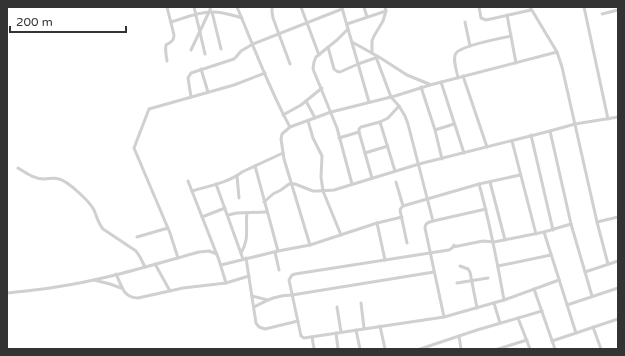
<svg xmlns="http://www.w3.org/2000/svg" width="625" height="356" viewBox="0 0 625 356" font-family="'Varela Round',sans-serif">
<rect width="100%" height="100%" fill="#fff"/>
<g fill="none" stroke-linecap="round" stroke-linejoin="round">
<g stroke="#d0d0d0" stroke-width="3">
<path d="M167,7L174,35C174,41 171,42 166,45C165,50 166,55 167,61"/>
<polyline points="194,7 205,54"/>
<path d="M237,7C254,47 269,89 290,127"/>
<polyline points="272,7 272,12 273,18 290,64"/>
<polyline points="301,7 319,55"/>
<polyline points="364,7 367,17"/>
<polyline points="479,7 481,18 486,20 531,10"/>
<polyline points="530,7 557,52 562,67 597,222 608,264"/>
<polyline points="584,7 608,119"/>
<polyline points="342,8 369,102"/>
<polyline points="212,12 221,49"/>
<polyline points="602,14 618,10"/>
<polyline points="507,15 516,63"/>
<path d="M171,22C184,18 198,12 211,12C221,11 232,15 242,18"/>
<polyline points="465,22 470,46"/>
<polyline points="347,24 386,11"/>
<polyline points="348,29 337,40 316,57 314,62 313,69 337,128 352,184"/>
<polyline points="352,42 379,57 407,75 429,84"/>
<path d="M328,47L334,69C336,71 337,72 340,72L358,64L378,57"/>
<polyline points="191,50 209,12 211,7"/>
<polyline points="372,53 372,41 374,36 383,21 386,11 385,7"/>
<polyline points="376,57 391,97 399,106 405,116 408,124 433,221"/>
<polyline points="201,69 208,92"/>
<polyline points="463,76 487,147"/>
<path d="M458,78C457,71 452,59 456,53C461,46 501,38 511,36"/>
<polyline points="441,82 464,153"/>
<polyline points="421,87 435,130 442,159"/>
<polyline points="191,97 188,78 191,73 234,59 236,57 241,51 253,44 342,9"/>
<polyline points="306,101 315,118"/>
<polyline points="283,115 301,105 322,88"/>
<polyline points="308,121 313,138 322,156 321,177 323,191 341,235"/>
<polyline points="380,122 395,171"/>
<polyline points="435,130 454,124"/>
<polyline points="550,131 571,224 592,296"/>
<polyline points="531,135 553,230"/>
<polyline points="339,138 359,132"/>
<polyline points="512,141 536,234"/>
<polyline points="365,153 388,146"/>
<polyline points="255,166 278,251"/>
<path d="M18,168C26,173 34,179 44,179C49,179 54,177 59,179C68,181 90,202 94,210C97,217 98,223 103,229L136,251L140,257L145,267"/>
<polyline points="237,176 239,198"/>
<polyline points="372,178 359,132 359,129 361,127 380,122 388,118 399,106"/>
<polyline points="188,181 219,260 226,283"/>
<polyline points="396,182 403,206"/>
<polyline points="490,182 505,240"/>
<polyline points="216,184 243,259"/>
<path d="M479,184C490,223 497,261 504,300"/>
<path d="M192,191C208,186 228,183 242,172L283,153"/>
<polyline points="264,202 273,194 281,190 289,184 295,184 313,191 318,191 334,190 419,164 550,131 575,124 618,117"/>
<polyline points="228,215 237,213 266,212"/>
<polyline points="202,217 225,208"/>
<polyline points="597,222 618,217"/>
<polyline points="377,223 385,260"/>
<polyline points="544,232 576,333"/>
<polyline points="137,237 168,228"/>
<polyline points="407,243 400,210 401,208 403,206 479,184 520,175"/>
<polyline points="310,245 284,159 281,139 282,134 290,127 331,112 395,96 430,85 557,52"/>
<polyline points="454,245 452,248 449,250 295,274 292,275 289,280 301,336 304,338 444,317 504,300 559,280"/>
<polyline points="453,247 483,241 494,242 544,232 571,224"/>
<polyline points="275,252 279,270"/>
<path d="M241,253C250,238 245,229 247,213"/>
<polyline points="178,258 170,233 134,148 149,109 234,85 265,73"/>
<polyline points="246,258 256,323 259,327 265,329 298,321"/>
<polyline points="155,264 170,291"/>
<polyline points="221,265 278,251 310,245 377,223 402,217"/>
<polyline points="460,266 468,269 470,272 477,308"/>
<polyline points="498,266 551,255"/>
<polyline points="585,272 618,261"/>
<path d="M116,274C122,286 123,298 138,298L183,288L226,283L249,276"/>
<polyline points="94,280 110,284 121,288 122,287"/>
<polyline points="457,283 488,278"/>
<polyline points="534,289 555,349"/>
<path d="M7,293C23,291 40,290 56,287C104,280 152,265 199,252L209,251L217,254"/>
<polyline points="252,296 268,300"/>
<polyline points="361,303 364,328"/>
<polyline points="494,303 500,323"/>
<polyline points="567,305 618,288"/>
<path d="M254,307C268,300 276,295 292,295L434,272"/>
<polyline points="337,307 341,332"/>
<path d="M444,317L425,228C425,223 429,222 433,221L486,209"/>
<polyline points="518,318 530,349"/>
<polyline points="380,326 385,349"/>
<polyline points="593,327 601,349"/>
<polyline points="356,330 360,349"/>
<polyline points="336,333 338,349"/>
<polyline points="459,336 461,349"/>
<polyline points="312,337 314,349"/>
<polyline points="552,341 618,319"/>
<polyline points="420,349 477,330 542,311"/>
<polyline points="498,349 527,340"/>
</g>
</g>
<rect width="625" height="356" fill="none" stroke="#333333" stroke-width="16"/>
<path d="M10 26v6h116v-6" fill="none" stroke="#333333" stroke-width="2"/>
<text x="16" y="26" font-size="12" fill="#333333" stroke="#ffffff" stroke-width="3" paint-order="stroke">200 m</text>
</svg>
